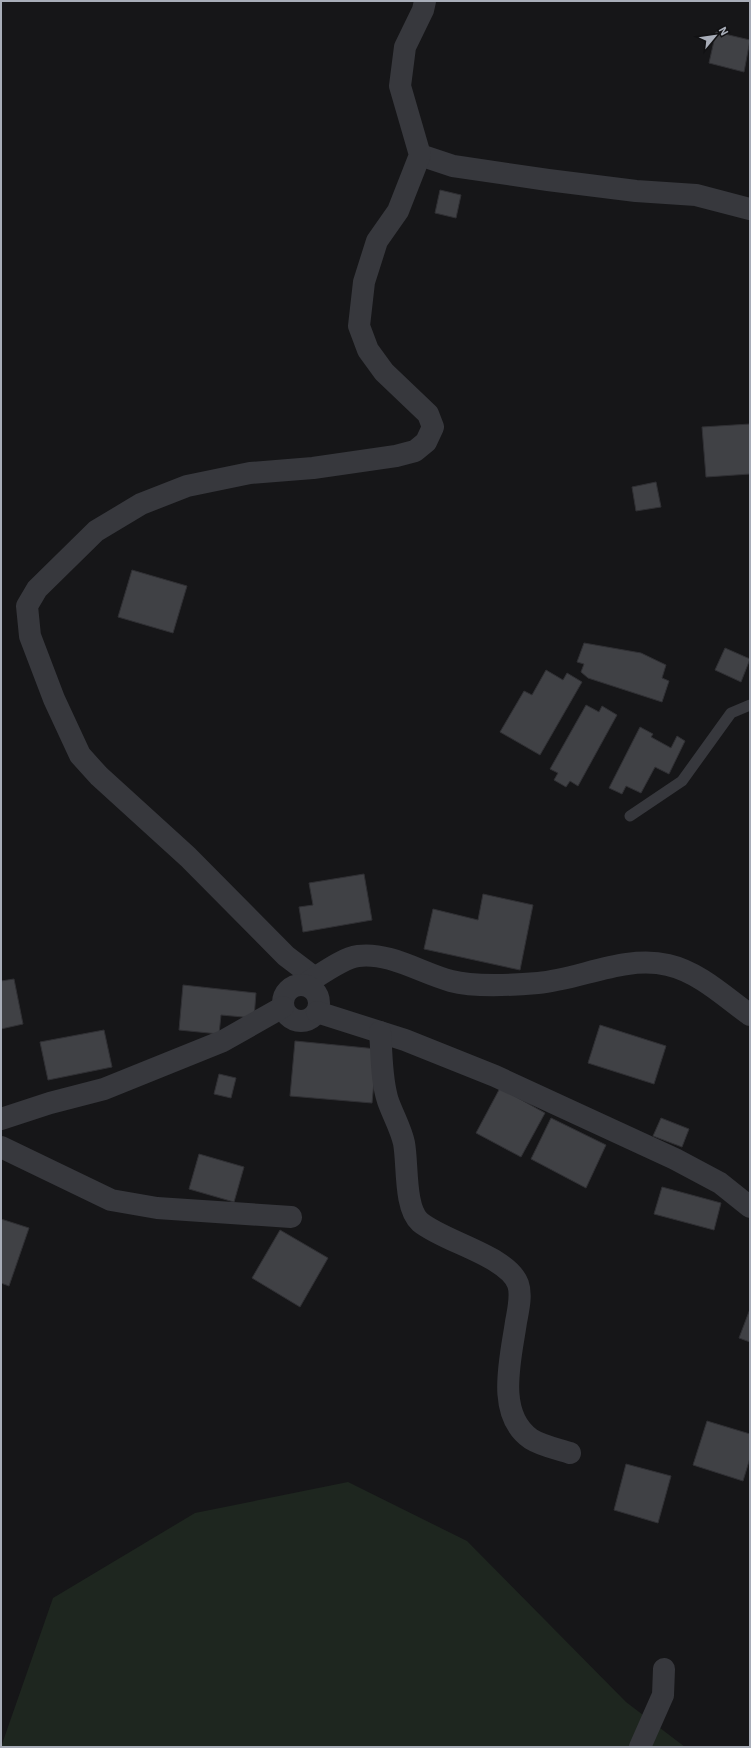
<svg xmlns="http://www.w3.org/2000/svg" width="751" height="1748" viewBox="0 0 751 1748" font-family="'IBM Plex Sans',sans-serif">
<rect width="100%" height="100%" fill="#161618"/>
<polygon fill="#1e261f" points="348,1482 467,1541 626,1702 685,1747 1,1747 53,1598 195,1513"/>
<g fill="#404145" stroke="#303034">
<polygon points="716,32 750,40 744,72 709,63"/>
<polygon points="440,190 461,195 456,218 435,213"/>
<polygon points="750,424 750,474 706,477 702,427"/>
<polygon points="656,482 661,507 636,511 632,487"/>
<polygon points="132,570 187,586 173,633 118,617"/>
<polygon points="584,643 641,653 666,665 662,678 669,681 662,702 588,678 581,672 584,664 577,662"/>
<polygon points="725,648 750,659 741,682 715,670"/>
<polygon points="546,670 563,680 567,673 582,682 540,755 500,732 524,691 532,695"/>
<polygon points="586,705 599,712 602,706 617,715 578,786 570,781 566,787 554,780 558,773 550,769"/>
<polygon points="640,727 653,734 651,737 671,748 677,736 685,741 669,774 655,767 641,793 626,786 622,794 609,788"/>
<polygon points="364,874 372,920 303,932 299,907 313,905 309,883"/>
<polygon points="483,894 533,905 520,970 424,949 433,909 478,920"/>
<polygon points="14,979 23,1024 1,1029 1,981"/>
<polygon points="183,985 256,993 254,1018 221,1015 219,1034 179,1030"/>
<polygon points="600,1025 666,1046 654,1084 588,1063"/>
<polygon points="104,1030 112,1067 48,1080 40,1042"/>
<polygon points="295,1041 377,1049 372,1103 290,1096"/>
<polygon points="219,1074 236,1078 231,1098 214,1094"/>
<polygon points="500,1088 545,1113 521,1157 476,1133"/>
<polygon points="551,1118 606,1145 586,1188 531,1159"/>
<polygon points="661,1118 689,1129 682,1147 653,1136"/>
<polygon points="199,1154 244,1167 234,1202 189,1189"/>
<polygon points="662,1187 721,1203 714,1230 654,1214"/>
<polygon points="1,1219 29,1228 9,1286 1,1283"/>
<polygon points="280,1230 328,1258 300,1307 252,1278"/>
<polygon points="750,1309 750,1342 739,1338"/>
<polygon points="707,1421 750,1434 750,1458 743,1481 693,1465"/>
<polygon points="626,1464 671,1476 658,1523 614,1510"/>
</g>
<g fill="none" stroke-linecap="round" stroke-linejoin="round">
<polyline stroke="#37383d" stroke-width="11" points="630,816 682,781 731,713 750,705"/>
<g stroke="#37383d" stroke-width="22">
<polyline points="420,155 453,166 548,180 636,191 696,195 750,209"/>
<polyline points="315,978 286,956 188,857 99,776 80,755 54,699 30,636 27,606 37,589 96,531 141,504 187,486 250,473 313,468 396,456 415,451 426,442 433,427 428,414 384,372 368,350 359,326 364,282 377,241 398,211 420,155 400,86 405,47 423,10 425,1"/>
<path d="M305,984C319,976 342,958 358,956C390,952 421,973 451,981C473,987 515,985 538,983C581,979 625,955 668,965C699,972 725,997 750,1015"/>
<circle cx="301" cy="1003" r="18"/>
<polyline points="317,1012 405,1040 495,1076 675,1159 720,1183 750,1207"/>
<path d="M380,1032C382,1055 381,1079 388,1101C393,1115 401,1129 404,1143C408,1164 404,1208 420,1222C444,1242 508,1256 518,1284C522,1295 518,1311 516,1322C511,1358 495,1414 531,1439C542,1446 558,1449 570,1453"/>
<polyline points="1,1119 50,1103 104,1089 223,1041 283,1007"/>
<polyline points="1,1147 111,1200 157,1208 291,1217"/>
<polyline points="640,1747 663,1695 664,1669"/>
</g>
</g>
<rect width="751" height="1748" fill="none" stroke="#a8adb8" stroke-width="4"/>
<g transform="translate(715 36) rotate(61)" stroke="#111113" stroke-width="3" paint-order="stroke">
<path d="M0-3L7 15L0 10L-7 15Z" fill="#a8adb8"/>
<text y="-6" font-size="11" font-weight="bold" text-anchor="middle" fill="#a8adb8">N</text>
</g>
</svg>
